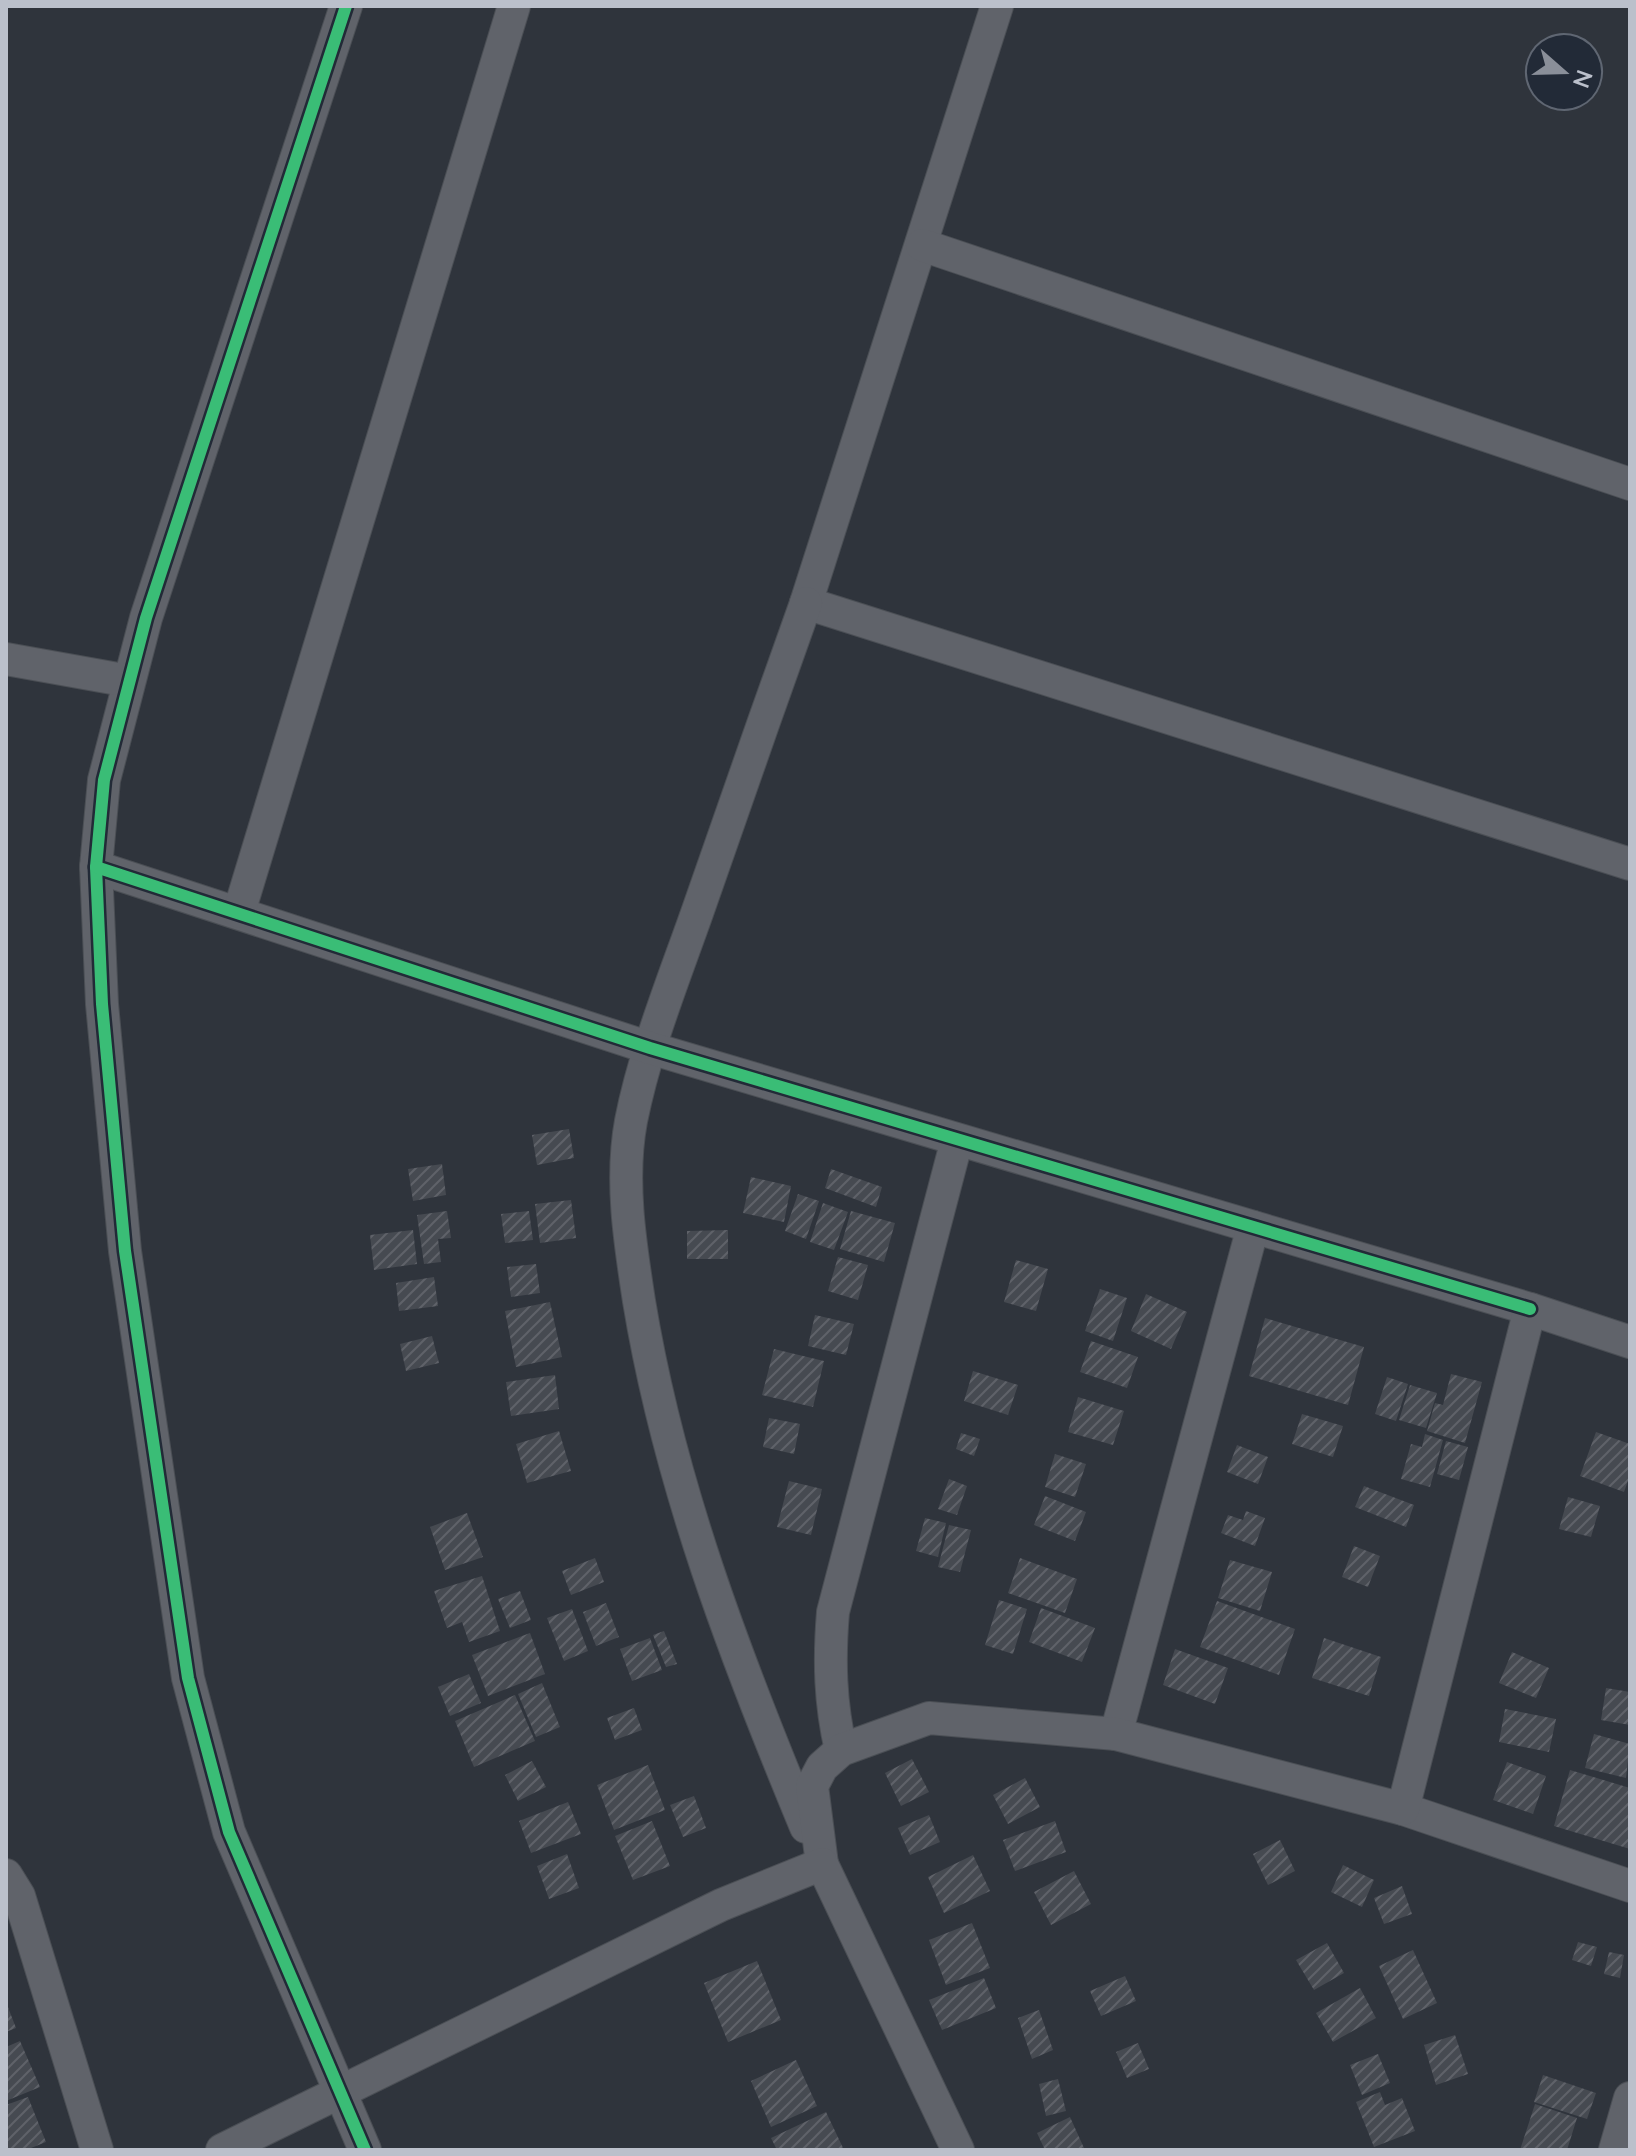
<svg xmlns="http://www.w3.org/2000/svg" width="1636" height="2156" viewBox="0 0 1636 2156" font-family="Lato,sans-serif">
<defs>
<pattern id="building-hatch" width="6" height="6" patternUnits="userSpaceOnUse" patternTransform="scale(2)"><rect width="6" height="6" fill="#464a51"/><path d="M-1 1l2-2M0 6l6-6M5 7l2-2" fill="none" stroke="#5f6269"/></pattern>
</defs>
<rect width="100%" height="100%" fill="#2f343c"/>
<g fill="url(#building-hatch)">
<polygon points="569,1129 574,1158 537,1165 532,1135"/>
<polygon points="442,1164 446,1195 413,1201 408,1169"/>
<polygon points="831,1169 882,1187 876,1207 825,1188"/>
<polygon points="751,1177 791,1186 784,1222 743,1213"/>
<polygon points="798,1194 819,1201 806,1239 785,1231"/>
<polygon points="571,1200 576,1238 540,1243 535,1204"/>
<polygon points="823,1203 848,1212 834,1250 810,1242"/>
<polygon points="447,1211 451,1238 438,1239 441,1262 424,1264 417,1215"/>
<polygon points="529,1211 533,1240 505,1243 501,1214"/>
<polygon points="851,1211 895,1223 884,1262 840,1249"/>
<polygon points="413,1230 417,1264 374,1270 370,1235"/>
<polygon points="728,1230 728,1259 687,1259 687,1231"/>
<polygon points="838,1257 868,1265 858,1300 828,1291"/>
<polygon points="1016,1260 1048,1269 1036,1311 1004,1302"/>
<polygon points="536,1264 540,1293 511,1297 507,1267"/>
<polygon points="434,1277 438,1306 399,1311 396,1283"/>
<polygon points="1100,1289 1127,1298 1113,1341 1085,1331"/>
<polygon points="1146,1294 1187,1312 1171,1349 1131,1331"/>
<polygon points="550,1302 562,1357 516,1367 505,1311"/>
<polygon points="815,1315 854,1324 846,1355 808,1346"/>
<polygon points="1265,1318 1364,1347 1348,1405 1249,1376"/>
<polygon points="432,1336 439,1363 406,1371 400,1344"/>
<polygon points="1091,1341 1138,1357 1127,1388 1080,1372"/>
<polygon points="774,1349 824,1361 813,1407 762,1395"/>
<polygon points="973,1371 1018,1385 1008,1415 964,1401"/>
<polygon points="1451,1374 1482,1382 1465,1443 1427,1431 1435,1403 1443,1405"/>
<polygon points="555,1375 559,1409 511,1416 506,1382"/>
<polygon points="1387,1377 1408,1384 1396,1421 1375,1414"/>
<polygon points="1410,1385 1437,1393 1426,1428 1399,1420"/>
<polygon points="1078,1397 1124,1411 1113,1445 1068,1432"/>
<polygon points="1302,1414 1343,1426 1333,1457 1292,1444"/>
<polygon points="769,1418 800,1424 794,1454 763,1447"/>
<polygon points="559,1431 571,1471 527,1483 516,1444"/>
<polygon points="1596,1432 1630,1444 1630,1475 1624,1492 1580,1476"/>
<polygon points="961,1433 980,1439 974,1456 956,1449"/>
<polygon points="1425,1434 1443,1440 1430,1487 1401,1479 1411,1444 1422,1447"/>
<polygon points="1446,1441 1468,1447 1459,1480 1437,1474"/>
<polygon points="1237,1445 1268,1457 1258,1484 1227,1472"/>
<polygon points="1055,1454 1086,1464 1075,1497 1045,1487"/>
<polygon points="949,1479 967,1486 957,1515 938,1509"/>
<polygon points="789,1481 822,1489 811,1535 777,1527"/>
<polygon points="1364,1486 1414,1505 1406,1527 1355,1507"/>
<polygon points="1045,1496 1086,1512 1075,1541 1034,1525"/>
<polygon points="1568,1497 1600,1506 1591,1537 1559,1529"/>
<polygon points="1246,1511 1265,1518 1255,1546 1221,1533 1228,1515 1243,1520"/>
<polygon points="467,1513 483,1557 445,1570 430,1527"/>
<polygon points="925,1518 946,1523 938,1557 916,1551"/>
<polygon points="949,1525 971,1530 960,1572 938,1567"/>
<polygon points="1354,1546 1380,1556 1368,1587 1342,1577"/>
<polygon points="595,1558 604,1582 571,1595 562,1571"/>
<polygon points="1020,1558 1077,1579 1065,1613 1008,1593"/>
<polygon points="1230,1560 1272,1572 1260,1611 1218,1598"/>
<polygon points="482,1576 500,1631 469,1642 462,1622 447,1628 434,1591"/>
<polygon points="520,1591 531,1620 510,1628 498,1599"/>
<polygon points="999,1600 1027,1609 1013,1654 985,1645"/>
<polygon points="1217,1601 1295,1629 1279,1675 1200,1647"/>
<polygon points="606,1603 619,1637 596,1646 583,1612"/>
<polygon points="1041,1608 1095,1628 1082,1662 1029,1642"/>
<polygon points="572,1609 588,1651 564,1661 547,1618"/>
<polygon points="664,1631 677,1664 666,1667 653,1635"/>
<polygon points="530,1633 545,1674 488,1696 472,1655"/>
<polygon points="650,1638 662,1670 632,1681 620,1649"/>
<polygon points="1324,1638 1381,1657 1369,1696 1312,1678"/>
<polygon points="1175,1649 1228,1668 1215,1704 1163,1685"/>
<polygon points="1512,1652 1549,1668 1536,1698 1499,1683"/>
<polygon points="469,1674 481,1703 450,1716 438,1687"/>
<polygon points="542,1683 560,1727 536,1737 518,1694"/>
<polygon points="1606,1688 1630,1692 1630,1725 1601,1720"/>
<polygon points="515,1695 535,1741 474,1767 455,1721"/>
<polygon points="634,1708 642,1730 615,1740 607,1718"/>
<polygon points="1505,1709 1556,1719 1549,1752 1499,1742"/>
<polygon points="1594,1734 1630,1744 1626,1778 1585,1768"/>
<polygon points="912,1759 929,1792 901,1806 885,1773"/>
<polygon points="532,1761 546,1787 518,1801 505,1775"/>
<polygon points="1507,1762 1546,1776 1533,1814 1493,1800"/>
<polygon points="648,1765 665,1810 614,1830 597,1785"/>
<polygon points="1570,1770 1630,1788 1630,1849 1554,1826"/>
<polygon points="1025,1778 1040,1807 1008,1824 993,1795"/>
<polygon points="694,1796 706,1828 683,1837 670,1805"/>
<polygon points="568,1802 581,1834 531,1853 519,1821"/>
<polygon points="929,1815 940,1842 910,1855 898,1828"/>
<polygon points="652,1821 670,1866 633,1880 615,1836"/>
<polygon points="1055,1821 1066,1852 1015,1871 1003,1840"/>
<polygon points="1280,1840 1295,1871 1268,1885 1253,1854"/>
<polygon points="567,1854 579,1888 549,1899 537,1866"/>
<polygon points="973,1855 990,1891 944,1913 928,1877"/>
<polygon points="1343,1865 1374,1880 1362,1907 1331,1892"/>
<polygon points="1074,1871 1091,1904 1051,1925 1034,1892"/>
<polygon points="1402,1886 1412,1914 1384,1924 1374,1898"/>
<polygon points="972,1923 990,1968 946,1985 929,1940"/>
<polygon points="1578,1942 1597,1947 1591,1966 1572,1960"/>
<polygon points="1327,1943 1344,1973 1314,1990 1296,1960"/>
<polygon points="1413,1950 1437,2003 1403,2019 1379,1966"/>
<polygon points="1609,1952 1624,1955 1620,1978 1604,1974"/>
<polygon points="757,1961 781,2020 728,2042 704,1983"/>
<polygon points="1125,1976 1136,2001 1101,2016 1090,1991"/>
<polygon points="984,1978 996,2008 942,2030 929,2000"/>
<polygon points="1360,1988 1376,2018 1333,2042 1316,2013"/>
<polygon points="6,2002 16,2028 6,2032"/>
<polygon points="1039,2010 1053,2050 1032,2059 1018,2018"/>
<polygon points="1455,2035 1468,2074 1436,2085 1424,2045"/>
<polygon points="20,2041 40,2087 6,2101 6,2047"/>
<polygon points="1138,2043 1149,2069 1127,2078 1116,2052"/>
<polygon points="1378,2054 1390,2083 1362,2095 1350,2065"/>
<polygon points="796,2060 817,2106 771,2127 751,2081"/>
<polygon points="1543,2075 1596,2093 1587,2119 1534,2102"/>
<polygon points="1058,2079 1066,2111 1046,2116 1039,2084"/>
<polygon points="1380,2092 1385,2105 1402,2098 1415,2131 1374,2147 1356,2102"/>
<polygon points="28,2097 46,2142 26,2150 6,2150 6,2105"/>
<polygon points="1535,2104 1577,2118 1567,2150 1520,2150"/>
<polygon points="826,2112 844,2150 777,2150 771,2138"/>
<polygon points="1070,2117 1084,2148 1045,2150 1037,2133"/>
</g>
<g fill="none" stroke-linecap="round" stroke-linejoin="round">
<g stroke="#4b4f55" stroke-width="34">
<g id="minor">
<polyline points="346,6 146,618 104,780 96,867 102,1004 125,1251 188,1678 229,1832 365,2150"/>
<polyline points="997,6 806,603 1630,864"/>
<polyline points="922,245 1630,484"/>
<path d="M806,603C769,706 733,810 697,913C673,981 645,1050 631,1121C620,1180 630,1243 639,1301C669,1484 735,1656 806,1827"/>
<polyline points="6,659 129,681"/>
<polyline points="96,867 650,1048 1530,1309"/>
<polyline points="239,912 514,6"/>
<polyline points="1116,1734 1253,1227"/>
<path d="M841,1750C830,1703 829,1660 833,1612L957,1140"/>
<polyline points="1403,1809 1630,1886"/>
<polyline points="822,1864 812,1786 822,1767 841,1750 929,1718 1116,1734 1403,1809 1530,1309 1630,1342"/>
<polyline points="6,1875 19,1896 97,2150"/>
<polyline points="222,2150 721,1905 822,1864 958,2150"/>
<polyline points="1615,2150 1630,2098"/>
</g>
</g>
<use href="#minor" stroke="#60636a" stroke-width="32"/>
<g stroke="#222a37" stroke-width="17">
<g id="cycleway">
<polyline points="346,6 146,618 104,780 96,867 102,1004 125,1251 188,1678 229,1832 365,2150"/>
<polyline points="96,867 650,1048 1530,1309"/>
</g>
</g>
<use href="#cycleway" stroke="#3abd76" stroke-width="12"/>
</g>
<rect width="1636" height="2156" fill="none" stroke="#bbc0cb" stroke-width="16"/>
<g transform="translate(1564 72) rotate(110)"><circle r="38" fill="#222a37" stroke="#5f6672" stroke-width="2"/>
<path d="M0-6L14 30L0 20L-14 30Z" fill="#8a8f99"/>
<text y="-12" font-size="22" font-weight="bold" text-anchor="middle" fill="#bbc0cb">N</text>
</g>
</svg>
